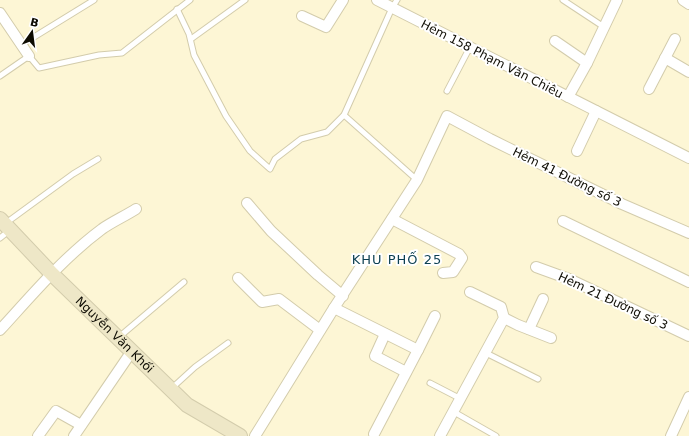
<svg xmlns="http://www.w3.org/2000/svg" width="689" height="436" viewBox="0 0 689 436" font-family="'DejaVu Sans',sans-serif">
<rect width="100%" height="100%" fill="#fdf6d5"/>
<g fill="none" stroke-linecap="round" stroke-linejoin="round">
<g stroke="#d3ccac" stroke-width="7">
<g id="lane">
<polyline points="563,0 604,27"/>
<polyline points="177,9 189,34 194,55 226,116 250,151 270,169 275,159 301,139 327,132 344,115 392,8 397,0"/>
<polyline points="191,39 245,0"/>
<polyline points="21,45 94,0"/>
<polyline points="0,76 29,56 39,68 99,55 122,53 190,0"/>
<polyline points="447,91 470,47"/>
<polyline points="344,115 417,180"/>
<polyline points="6,223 73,174 98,159"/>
<polyline points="0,238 10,230"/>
<polyline points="119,337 184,282"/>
<polyline points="486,353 538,379"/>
<polyline points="430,383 461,399"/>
<polyline points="172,388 195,367 228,343"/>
<polyline points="454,412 496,436"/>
</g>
</g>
<g stroke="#d3ccac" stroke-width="12">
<g id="street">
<polyline points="377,0 689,158"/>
<polyline points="683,0 689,4"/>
<polyline points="0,13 29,56"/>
<polyline points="302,16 326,27 343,0"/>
<polyline points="555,41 587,63"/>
<polyline points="665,58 689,72"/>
<polyline points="649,89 675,39"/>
<polyline points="568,97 587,63 617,0"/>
<polyline points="577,151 596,111"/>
<polyline points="247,203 271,231 318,275 343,296"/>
<polyline points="392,219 459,254 462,258 453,272 443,273"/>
<polyline points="563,221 689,282"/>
<polyline points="536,267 569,279 689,336"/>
<polyline points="238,278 262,302 279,299 320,330"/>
<polyline points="334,308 418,350 374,434"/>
<polyline points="504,318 518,325 551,338"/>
<polyline points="529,329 543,299"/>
<path d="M0,330C32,295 63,258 102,229C112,222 125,216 136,209"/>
<polyline points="385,334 375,356 406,372"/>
<polyline points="418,350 435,316"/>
<polyline points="38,436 56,411 81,425"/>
<polyline points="74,436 132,351"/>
<polyline points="255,436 334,308 417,180 447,116 490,139 622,204 689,233"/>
<polyline points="440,436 504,318 501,307 470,292"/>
<polyline points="671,436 689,397"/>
</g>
</g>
<g stroke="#d3ccac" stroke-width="16">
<g id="secondary">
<path id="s1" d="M0,219L52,274L187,405L240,436"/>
</g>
</g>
<use href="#lane" stroke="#fff" stroke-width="5"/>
<use href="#street" stroke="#fff" stroke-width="10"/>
<use href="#secondary" stroke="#eee7c7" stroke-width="14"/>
</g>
<g text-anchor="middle" stroke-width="4" stroke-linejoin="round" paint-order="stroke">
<g font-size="12" fill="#0e0c03" stroke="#fff">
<text transform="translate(492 59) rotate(27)" y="4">Hẻm 158 Phạm Văn Chiêu</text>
<text transform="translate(567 177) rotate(26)" y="4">Hẻm 41 Đường số 3</text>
<text transform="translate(613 301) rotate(25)" y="4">Hẻm 21 Đường số 3</text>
<text dy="4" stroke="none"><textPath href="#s1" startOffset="163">Nguyễn Văn Khối</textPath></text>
</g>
<g font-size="13" letter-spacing="1" fill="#0c3f51" stroke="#fff">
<text x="397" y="264">KHU PHỐ 25</text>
</g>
</g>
<g transform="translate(32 32) rotate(14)" stroke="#ffffff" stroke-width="3" paint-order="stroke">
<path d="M0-3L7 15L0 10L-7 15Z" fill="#0e0c03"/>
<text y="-6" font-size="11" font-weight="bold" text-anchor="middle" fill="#0e0c03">B</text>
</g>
</svg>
